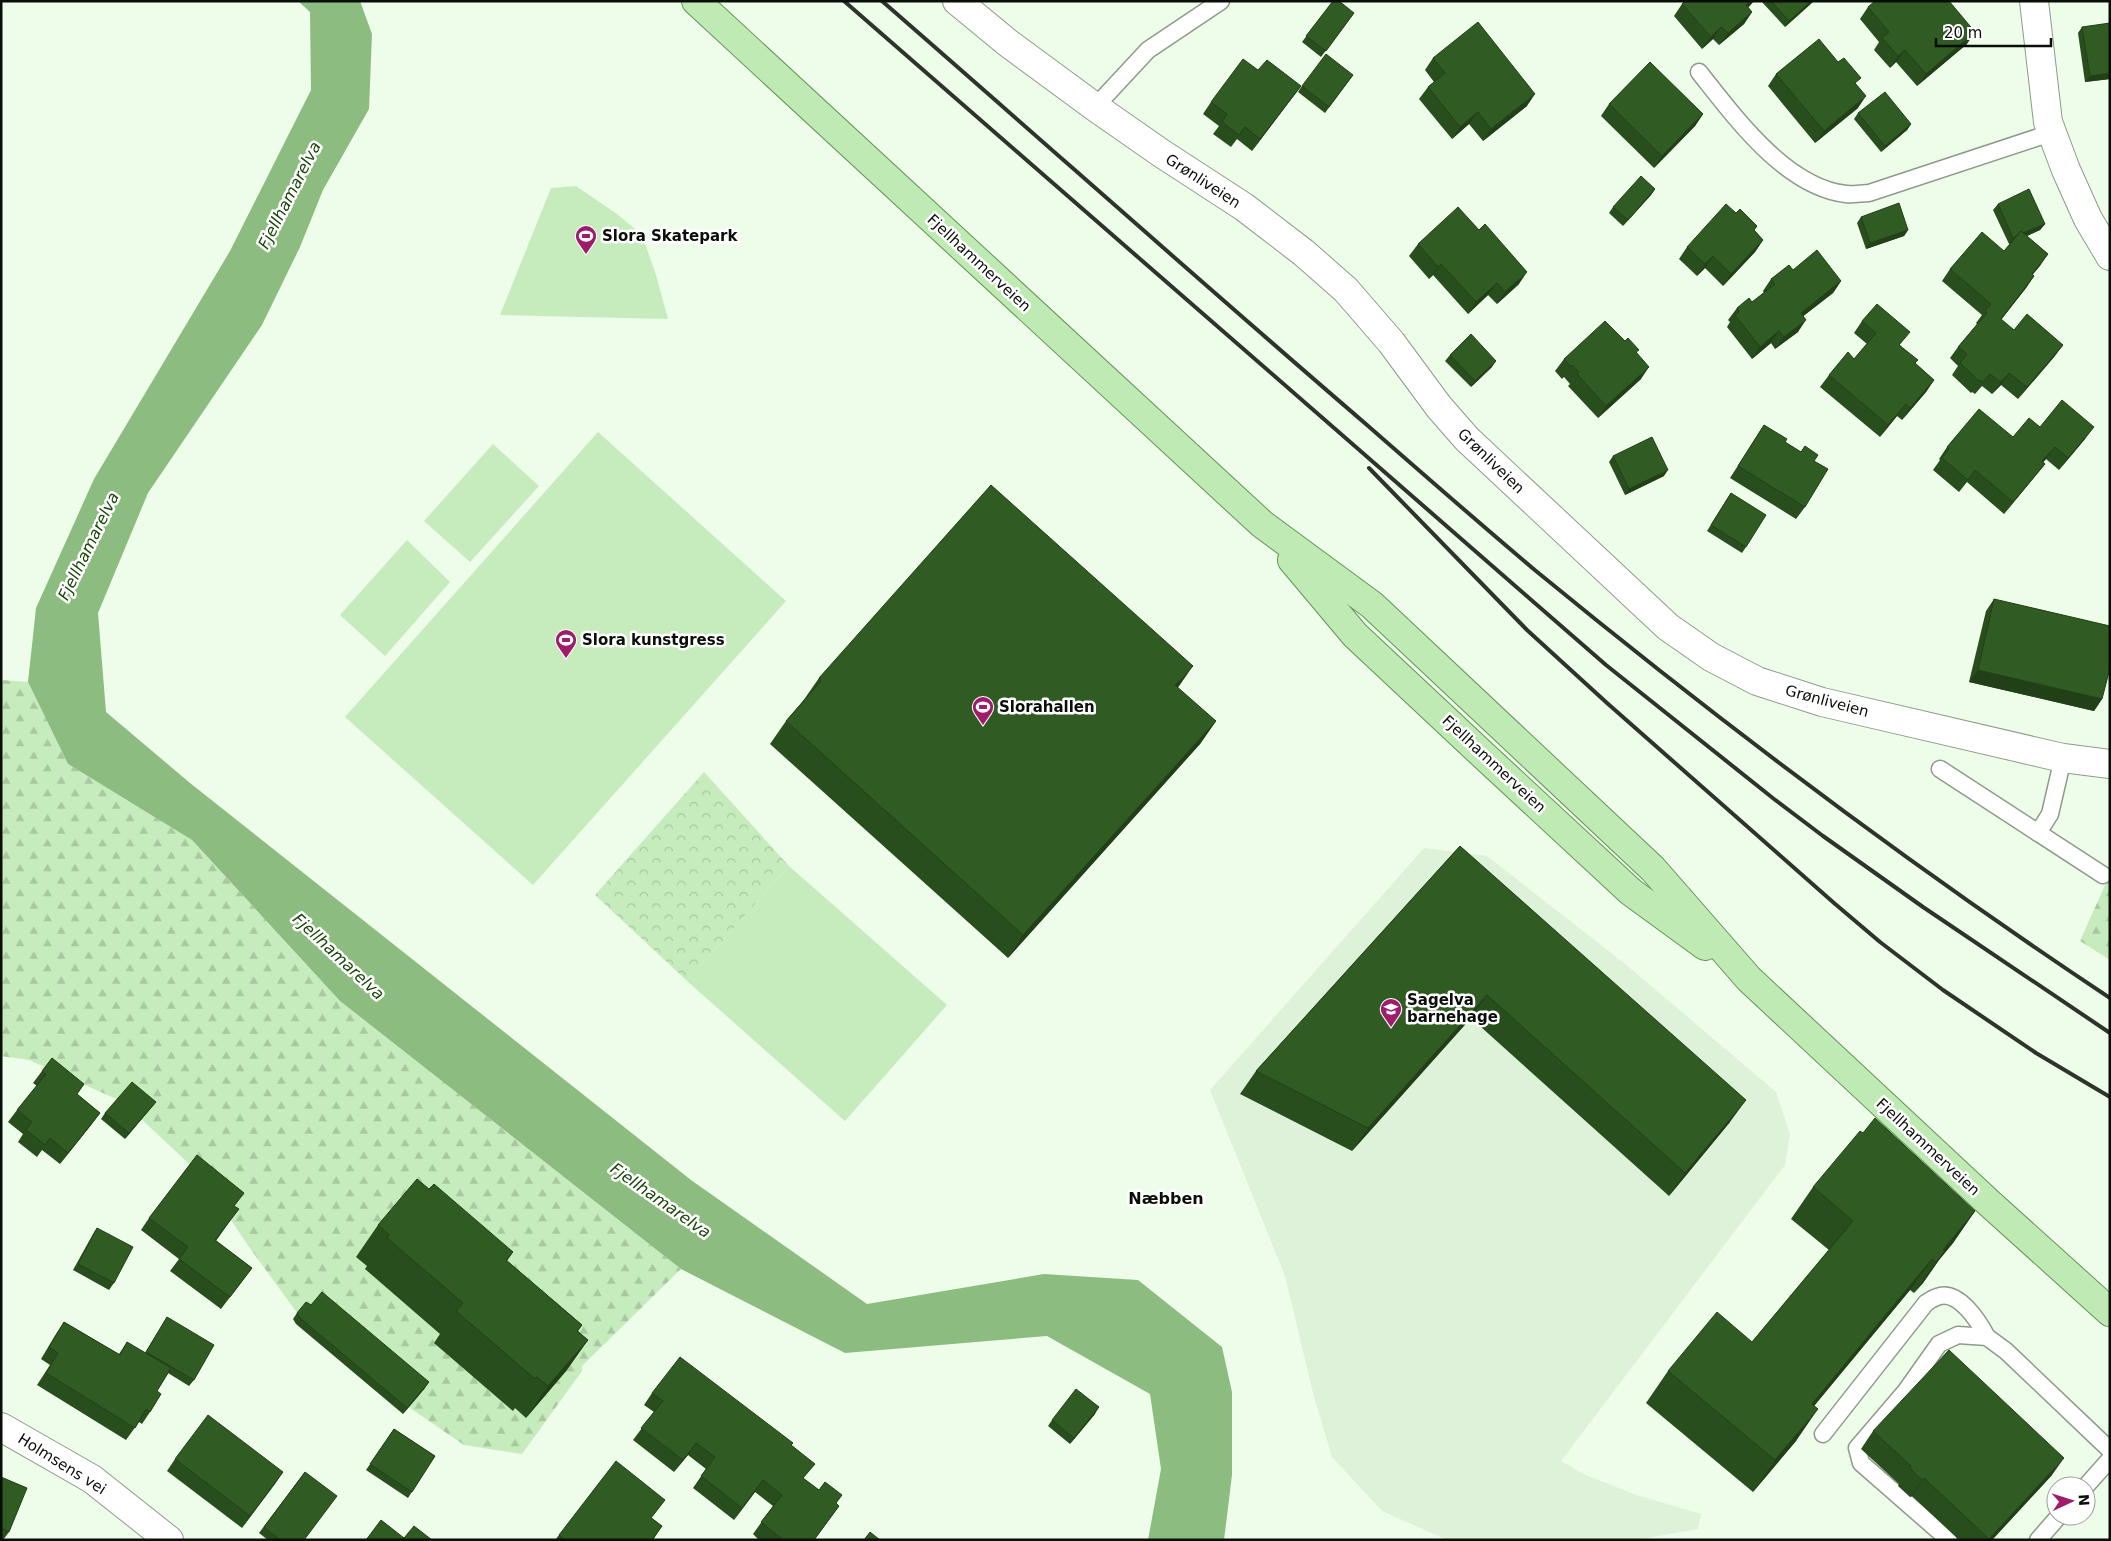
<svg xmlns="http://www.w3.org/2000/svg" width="2111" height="1541" viewBox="0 0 2111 1541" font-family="'DejaVu Sans',sans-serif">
<defs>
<pattern id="forest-firs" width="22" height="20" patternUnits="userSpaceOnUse" patternTransform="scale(1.25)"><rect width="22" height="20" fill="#c6ebbc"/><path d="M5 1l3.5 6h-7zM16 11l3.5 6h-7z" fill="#a9c8a0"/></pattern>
<pattern id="park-crowns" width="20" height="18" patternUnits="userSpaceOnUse" patternTransform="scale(1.25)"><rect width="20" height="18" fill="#c6ebbc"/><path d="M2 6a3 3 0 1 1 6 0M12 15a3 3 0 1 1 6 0" fill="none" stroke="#a9c8a0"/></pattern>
</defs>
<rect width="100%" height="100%" fill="#eefdea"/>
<polygon fill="#def1d9" points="1424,848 1487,856 1624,963 1776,1092 1790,1134 1785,1165 1561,1461 1588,1476 1637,1495 1701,1514 1698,1529 1636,1540 1447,1540 1382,1511 1332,1457 1314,1397 1285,1276 1210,1090"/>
<g fill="url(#forest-firs)">
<polygon points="1,680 28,682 68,764 192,840 340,1001 681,1269 582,1366 582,1371 522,1454 464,1445 369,1380 298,1314 249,1247 200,1174 123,1102 29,1060 1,1056"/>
<polygon points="2110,874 2110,960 2080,941"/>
</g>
<polygon fill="url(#park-crowns)" points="704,772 789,866 687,981 595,895"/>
<g fill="#c6ebbc">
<polygon points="576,186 617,214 642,235 656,275 668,319 500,315 551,188"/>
<polygon points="598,432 786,601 533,885 345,717"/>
<polygon points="493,444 539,486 470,562 424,521"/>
<polygon points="407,540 450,582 385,656 340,615"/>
<polygon points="789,866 947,1005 845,1121 687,981"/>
</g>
<polygon fill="#8dbc80" points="298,1 360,1 372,34 369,109 323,190 300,247 262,325 148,493 98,613 106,712 190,783 691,1180 867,1304 1044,1274 1138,1280 1222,1347 1232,1392 1232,1475 1224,1540 1148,1540 1161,1469 1150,1394 1047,1336 845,1353 681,1269 340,1001 192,840 68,764 28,682 36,608 94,479 230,251 311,90 310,12"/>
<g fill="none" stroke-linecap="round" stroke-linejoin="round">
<g stroke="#8e9b8a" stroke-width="19">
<g id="lane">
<path d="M1699,72C1734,116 1785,187 1846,194C1853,195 1862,193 1869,193L2051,133"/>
<polyline points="1095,107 1148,50 1221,1"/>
<polyline points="1940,769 2103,875"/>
<polyline points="2038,833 2050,814 2063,758"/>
<path d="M1823,1434L1926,1303C1929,1301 1933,1298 1937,1297C1958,1288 1979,1322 1987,1337"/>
<polyline points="2086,1486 2110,1459"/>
<polyline points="1949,1540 1861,1463 1857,1448 1905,1392 1939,1344 1958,1335 1987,1337 2006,1351 2110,1450"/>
<polyline points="2038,1540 2059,1516"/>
</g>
</g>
<g stroke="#8e9b8a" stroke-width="30">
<g id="street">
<polyline points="957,1 1008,43 1095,107 1161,153 1244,207 1304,253 1346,290 1391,342 1439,407 1467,439 1668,627 1711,657 1757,681 1822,702 2063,758 2110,764"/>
<polyline points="2034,1 2048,122 2066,170 2088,219 2110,256"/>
<polyline points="1,1427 92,1479 169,1540"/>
</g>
</g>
<g stroke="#649457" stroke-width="30">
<g id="primary">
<polyline points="696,1 1262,524 1372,605 1653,869 1749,979 1988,1202 2110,1312"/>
<polyline points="1292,560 1355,635 1481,753 1631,892 1705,946"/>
</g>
</g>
<use href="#lane" stroke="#fff" stroke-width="16"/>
<use href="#street" stroke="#fff" stroke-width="28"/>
<use href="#primary" stroke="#bfeab3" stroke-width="28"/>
<g stroke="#2e342c" stroke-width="4">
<polyline points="844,1 1606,665 1774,799 1823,836 1923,907 2110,1033"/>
<path d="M882,1C1044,142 1204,285 1367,425C1423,474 1479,523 1536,571C1720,722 1911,866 2110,998"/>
<polyline points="1369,468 1527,630 1607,703 1834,903 1880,942 1943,990 2036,1053 2110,1097"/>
</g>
</g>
<g fill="#294e1e">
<polygon points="1333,1 1354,13 1321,57 1302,42"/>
<polygon points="1685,1 1754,1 1748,8 1752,12 1744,24 1719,45 1713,39 1702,49 1674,16 1682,4"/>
<polygon points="1761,1 1814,1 1785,27"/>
<polygon points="1868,7 1967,44 1917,86 1896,62 1890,68 1874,50 1879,42 1860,19"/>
<polygon points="2082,27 2110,79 2085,82 2078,33"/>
<polygon points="1433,58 1527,106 1483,141 1469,124 1452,139 1419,99 1428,87 1434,82 1425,70"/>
<polygon points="1838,62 1856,84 1858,108 1815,143 1768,86 1776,74"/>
<polygon points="1258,70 1301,86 1252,151 1237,139 1231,147 1213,134 1219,126 1203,114 1211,102"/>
<polygon points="1353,75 1325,113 1298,92 1302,86"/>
<polygon points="1609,104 1703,114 1695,126 1654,168 1601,116"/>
<polygon points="1858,113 1911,124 1907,130 1881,152 1854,119"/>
<polygon points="1655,189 1651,195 1623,226 1609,213 1613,207"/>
<polygon points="1998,204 2045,224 2040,230 2027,236 2048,254 2032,275 2034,276 2026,288 2001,320 2014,330 2063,345 2054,357 2018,399 2001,385 1992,394 1982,386 1975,394 1972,392 1971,393 1952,375 1958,366 1950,358 1958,347 1977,324 1976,323 1982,315 1942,281 1950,269 2004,251 2011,243 2009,244 1993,210"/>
<polygon points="1736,213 1757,226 1754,230 1763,240 1755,252 1723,286 1705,268 1697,276 1679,259 1687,247"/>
<polygon points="1861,217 1908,230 1904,236 1866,249 1857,223"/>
<polygon points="1418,244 1519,284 1497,304 1488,295 1468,314 1433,275 1429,279 1409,256"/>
<polygon points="1793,270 1841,281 1833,293 1803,316 1798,332 1775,349 1771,343 1752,359 1727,327 1730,322 1728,320 1737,308 1752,302 1764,293 1763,291 1771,279"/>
<polygon points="1862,321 1900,345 1915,364 1934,380 1926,392 1902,420 1897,416 1880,437 1820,387 1829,375 1854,359 1867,344 1854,333"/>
<polygon points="1636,353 1641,379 1598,418 1568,386 1570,384 1564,377 1562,379 1555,371 1564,359"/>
<polygon points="1450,355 1492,367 1471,387 1445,361"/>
<polygon points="1764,425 1785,442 1801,452 1805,446 1814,461 1805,507 1796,519 1730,478"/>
<polygon points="2040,427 2085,439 2059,470 2046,459 2043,462 2045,464 2036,475 2004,514 1967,482 1959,492 1933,470 1940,460 1939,459 1947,447 2013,437"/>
<polygon points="1613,456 1664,476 1625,495 1609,462"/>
<polygon points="1731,493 1746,547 1742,553 1707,531"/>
<polygon points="1994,599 2102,699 2094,711 1969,682 1986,611"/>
<polygon points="819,678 1216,721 1200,744 1008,958 770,744 786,721 803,701"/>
<polygon points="1460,846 1730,1122 1669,1196 1471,1018 1352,1151 1240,1094 1256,1071"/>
<polygon points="42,1071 77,1094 100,1113 91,1125 60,1164 42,1150 37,1157 18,1142 23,1134 8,1122 17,1110 37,1086 33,1083"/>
<polygon points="156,1102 125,1139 101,1119 105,1113"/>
<polygon points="1813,1187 1975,1211 1953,1243 1939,1260 1923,1283 1914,1293 1910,1290 1814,1406 1796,1441 1753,1492 1646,1403 1668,1371 1752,1342 1829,1250 1791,1219"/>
<polygon points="429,1189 513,1252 507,1261 582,1325 578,1331 588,1340 566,1371 526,1418 515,1408 513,1411 434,1343 440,1334 365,1269 367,1266 356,1257 378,1225"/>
<polygon points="235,1206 230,1221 216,1241 252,1268 221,1309 170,1271 179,1259 141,1230 149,1218"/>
<polygon points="97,1228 114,1283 109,1290 73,1270 93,1234"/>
<polygon points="297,1313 425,1388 403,1414 296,1324 293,1319"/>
<polygon points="167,1317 194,1380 189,1386 168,1373 157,1391 150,1412 142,1424 139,1422 126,1440 37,1385 50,1365 41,1359 56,1334 64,1322 119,1354 127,1342 145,1353"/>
<polygon points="652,1393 791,1445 804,1479 839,1506 814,1540 759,1540 753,1534 773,1506 755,1492 734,1520 693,1488 706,1469 688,1455 674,1472 633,1440 654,1412 644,1405"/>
<polygon points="1095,1414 1070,1444 1048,1426 1052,1420"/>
<polygon points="394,1429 435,1456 408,1498 366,1470"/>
<polygon points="1873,1431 2052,1475 1992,1540 1959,1540 1912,1496 1910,1497 1898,1486 1899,1484 1861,1449"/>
<polygon points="175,1459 283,1472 242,1528 167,1471"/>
<polygon points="305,1472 304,1540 268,1540 259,1533"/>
<polygon points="1,1477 9,1532 3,1540 1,1540"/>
<polygon points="652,1518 662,1526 653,1540 555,1540 559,1535"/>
</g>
<g fill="#224018">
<polygon points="1751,1 1754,1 1738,17 1746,5"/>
<polygon points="1811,1 1814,1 1785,27 1789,21"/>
<polygon points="1752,12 1744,24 1719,45 1728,33"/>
<polygon points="1721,27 1713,39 1702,49 1711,37"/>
<polygon points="1975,32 1967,44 1917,86 1926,74"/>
<polygon points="1905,50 1896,62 1890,68 1898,56"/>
<polygon points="2110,73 2110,79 2085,82 2090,76"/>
<polygon points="1301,86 1292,98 1252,151 1260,139"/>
<polygon points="1535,94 1527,106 1483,141 1491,129"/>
<polygon points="1866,96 1858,108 1815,143 1824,131"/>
<polygon points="1478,112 1469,124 1452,139 1460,127"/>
<polygon points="1703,114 1695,126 1654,168 1662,156"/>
<polygon points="1911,124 1907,130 1881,152 1885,146"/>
<polygon points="1655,189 1651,195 1623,226 1628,220"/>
<polygon points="2045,224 2040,230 2009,244 2013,238"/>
<polygon points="1908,230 1904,236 1866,249 1870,243"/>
<polygon points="1763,240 1755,252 1723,286 1731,274"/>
<polygon points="2048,254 2040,266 2023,286 2032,274"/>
<polygon points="1713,256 1705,268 1697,276 1705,264"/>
<polygon points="1441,264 1433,275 1429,279 1438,267"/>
<polygon points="1527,272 1519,284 1497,304 1505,292"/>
<polygon points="2034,276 2026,288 1992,331 2001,319"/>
<polygon points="1841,281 1833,293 1792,325 1801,313"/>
<polygon points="1497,283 1488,295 1468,314 1476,302"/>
<polygon points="1806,320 1798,332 1775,349 1784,337"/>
<polygon points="1779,331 1771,343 1752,359 1760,347"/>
<polygon points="2063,345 2054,357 2018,399 2027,387"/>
<polygon points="1496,361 1492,367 1471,387 1475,381"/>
<polygon points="1649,367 1641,379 1598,418 1606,406"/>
<polygon points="2009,373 2001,385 1992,394 2001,382"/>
<polygon points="1934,380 1926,392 1902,420 1910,408"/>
<polygon points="1906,404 1897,416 1880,437 1888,425"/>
<polygon points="2094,427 2085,439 2059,470 2068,458"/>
<polygon points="2055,447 2046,459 2034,473 2042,461"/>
<polygon points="2045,464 2036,475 2004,514 2013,502"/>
<polygon points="1668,470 1664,476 1625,495 1629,489"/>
<polygon points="1193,666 1177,689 1175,685"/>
<polygon points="1978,670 2102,699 2094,711 1969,682"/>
<polygon points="1216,721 1200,744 1008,958 1023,935"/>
<polygon points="1487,995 1471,1018 1352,1151 1368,1128"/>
<polygon points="1746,1100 1730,1122 1669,1196 1685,1173"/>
<polygon points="156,1102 151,1108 125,1139 129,1133"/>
<polygon points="100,1113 91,1125 60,1164 68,1153"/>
<polygon points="1975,1211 1953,1243 1939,1260 1923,1283 1914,1293 1936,1262 1943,1250"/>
<polygon points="1932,1259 1910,1290 1790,1435 1812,1404"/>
<polygon points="588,1340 566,1371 526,1418 548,1386"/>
<polygon points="429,1382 425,1388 403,1414 407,1408"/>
<polygon points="1099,1407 1095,1414 1070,1444 1074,1438"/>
<polygon points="1818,1409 1796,1441 1753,1492 1775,1460"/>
<polygon points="696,1443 688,1455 674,1472 683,1460"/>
<polygon points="2064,1458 2052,1475 1992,1540 1988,1540"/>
<polygon points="283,1472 275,1484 242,1528 250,1516"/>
<polygon points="1924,1478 1912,1496 1910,1497 1922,1480"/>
<polygon points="763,1480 755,1492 734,1520 742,1508"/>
</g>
<g fill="#305b23" stroke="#224018">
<polygon points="1333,1 1339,1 1354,13 1326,51 1306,36"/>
<polygon points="1685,1 1751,1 1746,5 1752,12 1728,33 1721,27 1711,37 1682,4"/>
<polygon points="1771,1 1811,1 1789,21"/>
<polygon points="1875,1 1949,1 1975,32 1926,74 1905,50 1898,56 1882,38 1889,32 1868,7"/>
<polygon points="1478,22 1535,94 1491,129 1478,112 1460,127 1428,87 1445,73 1433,58"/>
<polygon points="2110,23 2110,73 2090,76 2082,27"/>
<polygon points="1819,39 1838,62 1844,58 1861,78 1855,83 1866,96 1824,131 1776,74"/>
<polygon points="1326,54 1353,75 1329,107 1302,86"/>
<polygon points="1243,59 1258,70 1267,60 1301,86 1260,139 1245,127 1239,135 1222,122 1227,114 1211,102"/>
<polygon points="1650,62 1703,114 1662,156 1609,104"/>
<polygon points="1885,92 1911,124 1885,146 1858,113"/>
<polygon points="1641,176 1655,189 1628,220 1613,207"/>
<polygon points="2029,189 2045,224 2023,233 2021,231 2016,236 2013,238 1998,204"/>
<polygon points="1899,203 1908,230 1870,243 1861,217"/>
<polygon points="1726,204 1736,213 1740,209 1757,226 1754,230 1763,240 1731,274 1713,256 1705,264 1687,247"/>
<polygon points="1458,207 1479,230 1485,224 1527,272 1505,292 1497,283 1476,302 1441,264 1438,267 1418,244"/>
<polygon points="2021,231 2048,254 2032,274 2034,276 2001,319 2014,330 2027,314 2063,345 2027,387 2009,373 2001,382 1990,374 1983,382 1981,380 1979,381 1960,363 1967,354 1958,347 1987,313 1985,311 1991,304 1950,269 1982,232 2004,251"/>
<polygon points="1817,250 1841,281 1801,313 1806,320 1784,337 1779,331 1760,347 1735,315 1739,312 1737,308 1749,298 1752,302 1775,284 1771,279 1789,265 1793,270"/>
<polygon points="1877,304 1910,332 1899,345 1918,360 1915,363 1934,380 1910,408 1906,404 1888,425 1829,375 1848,352 1854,359 1876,333 1862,321"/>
<polygon points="1605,321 1625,341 1628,338 1639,350 1636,352 1649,367 1606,406 1577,374 1579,372 1572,365 1571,367 1564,359"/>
<polygon points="1471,334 1496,361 1475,381 1450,355"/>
<polygon points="2062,400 2094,427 2068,458 2055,447 2042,461 2045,464 2013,502 1975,470 1968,480 1942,458 1949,449 1947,447 1979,409 2013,437 2029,418 2040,427"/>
<polygon points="1764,425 1787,439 1785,442 1801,452 1805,446 1818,455 1814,461 1828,469 1805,507 1738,466"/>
<polygon points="1652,437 1668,470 1629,489 1613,456"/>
<polygon points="991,485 1193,666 1175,685 1216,721 1023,935 786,721 821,681 819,678"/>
<polygon points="1731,493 1766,515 1746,547 1711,525"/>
<polygon points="1994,599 2110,626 2110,668 2102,699 1978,670"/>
<polygon points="1460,846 1746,1100 1685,1173 1487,995 1368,1128 1256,1071"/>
<polygon points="52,1058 84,1084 77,1094 100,1113 68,1153 50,1138 45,1145 26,1130 32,1122 17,1110 46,1074 42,1071"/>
<polygon points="132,1082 156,1102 129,1133 105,1113"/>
<polygon points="1875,1118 1975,1211 1943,1250 1945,1251 1936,1262 1932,1259 1812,1404 1818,1409 1775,1460 1668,1371 1717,1312 1752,1342 1853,1221 1813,1187 1860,1131 1863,1133"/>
<polygon points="197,1155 244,1193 234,1206 239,1209 215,1240 252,1268 230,1297 179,1259 188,1247 149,1218"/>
<polygon points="417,1179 429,1189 434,1184 513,1252 506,1260 582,1325 577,1331 588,1340 548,1386 537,1377 535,1379 456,1311 463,1303 387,1238 389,1235 378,1225"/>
<polygon points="97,1228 133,1247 114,1283 78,1264"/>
<polygon points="322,1292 429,1382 407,1408 300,1318 297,1313 306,1302 311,1305"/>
<polygon points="167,1317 214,1345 194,1380 146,1352"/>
<polygon points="64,1322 120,1355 127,1342 171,1368 157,1391 161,1394 150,1412 146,1409 135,1428 46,1373 58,1353 49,1347"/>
<polygon points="1949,1350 2064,1458 1989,1539 1924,1478 1922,1480 1910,1468 1911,1466 1873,1431"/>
<polygon points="680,1357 793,1443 791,1445 815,1464 803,1478 819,1490 825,1482 842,1495 836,1503 839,1506 814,1540 783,1540 761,1522 782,1495 763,1480 742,1508 701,1476 715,1457 696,1443 683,1460 641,1428 663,1401 652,1393"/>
<polygon points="1076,1389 1099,1407 1074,1438 1052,1420"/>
<polygon points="208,1415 283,1472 250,1516 175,1459"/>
<polygon points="394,1429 435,1456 412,1492 370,1464"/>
<polygon points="616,1461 665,1500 651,1518 662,1526 652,1540 565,1540 559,1535"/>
<polygon points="305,1472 337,1496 304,1540 280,1540 264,1527"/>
<polygon points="1,1477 27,1488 9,1532 1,1528"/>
<polygon points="381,1520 404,1538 414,1526 432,1540 366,1540"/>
<polygon points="870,1532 880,1540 864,1540"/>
</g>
<defs>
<g id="stadium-pin" transform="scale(1.125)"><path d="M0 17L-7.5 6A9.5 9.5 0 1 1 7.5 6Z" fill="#9f1c6d" stroke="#fff"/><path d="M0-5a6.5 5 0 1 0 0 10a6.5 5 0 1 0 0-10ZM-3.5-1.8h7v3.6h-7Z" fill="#fff"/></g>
<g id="school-pin" transform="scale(1.125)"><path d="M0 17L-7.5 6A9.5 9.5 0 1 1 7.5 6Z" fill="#9f1c6d" stroke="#fff"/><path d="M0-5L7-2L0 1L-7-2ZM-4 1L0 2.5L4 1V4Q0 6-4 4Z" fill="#fff"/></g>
</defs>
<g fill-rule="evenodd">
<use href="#stadium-pin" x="586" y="236"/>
<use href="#stadium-pin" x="566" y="640"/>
<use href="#stadium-pin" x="983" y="707"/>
<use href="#school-pin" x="1391" y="1009"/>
</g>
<g text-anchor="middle" stroke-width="5" stroke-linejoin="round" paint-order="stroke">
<g font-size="15" fill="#0a0e08" stroke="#fff">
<text transform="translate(1203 181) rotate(33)" y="5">Grønliveien</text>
<text transform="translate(979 263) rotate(43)" y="5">Fjellhammerveien</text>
<text transform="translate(1491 461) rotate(44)" y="5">Grønliveien</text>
<text transform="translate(1827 701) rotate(15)" y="5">Grønliveien</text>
<text transform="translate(1494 764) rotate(43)" y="5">Fjellhammerveien</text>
<text transform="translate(1928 1147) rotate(43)" y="5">Fjellhammerveien</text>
<text transform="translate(62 1464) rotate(32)" y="5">Holmsens vei</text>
</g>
<g font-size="15" font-weight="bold" fill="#0a0e08" stroke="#fff" text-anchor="start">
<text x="602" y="241">Slora Skatepark</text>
<text x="582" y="645">Slora kunstgress</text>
<text x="999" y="712">Slorahallen</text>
<text x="1407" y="1005">Sagelva<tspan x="1407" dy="17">barnehage</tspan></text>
</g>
<g font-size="16" font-style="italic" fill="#194608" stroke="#fff">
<text transform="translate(289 195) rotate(-63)" y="6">Fjellhamarelva</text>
<text transform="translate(88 546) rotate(-64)" y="6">Fjellhamarelva</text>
<text transform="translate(339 956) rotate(43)" y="6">Fjellhamarelva</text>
<text transform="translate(661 1200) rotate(35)" y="6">Fjellhamarelva</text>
</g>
<g font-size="16" font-weight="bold" fill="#0a0e08" stroke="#fff">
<text x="1166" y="1204">Næbben</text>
</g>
</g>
<rect width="2111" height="1541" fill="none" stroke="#0a0e08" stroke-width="5"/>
<g transform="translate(2071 1501) rotate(86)"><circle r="24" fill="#ffffff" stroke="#9d9f9c"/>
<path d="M0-4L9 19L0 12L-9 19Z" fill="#9f1c6d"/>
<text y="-8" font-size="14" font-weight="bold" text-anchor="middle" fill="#0a0e08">N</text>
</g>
<path d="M1936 38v8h115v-8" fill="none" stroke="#0a0e08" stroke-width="2.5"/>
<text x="1944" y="38" font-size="15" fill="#0a0e08" stroke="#ffffff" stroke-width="4" paint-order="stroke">20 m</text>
</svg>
